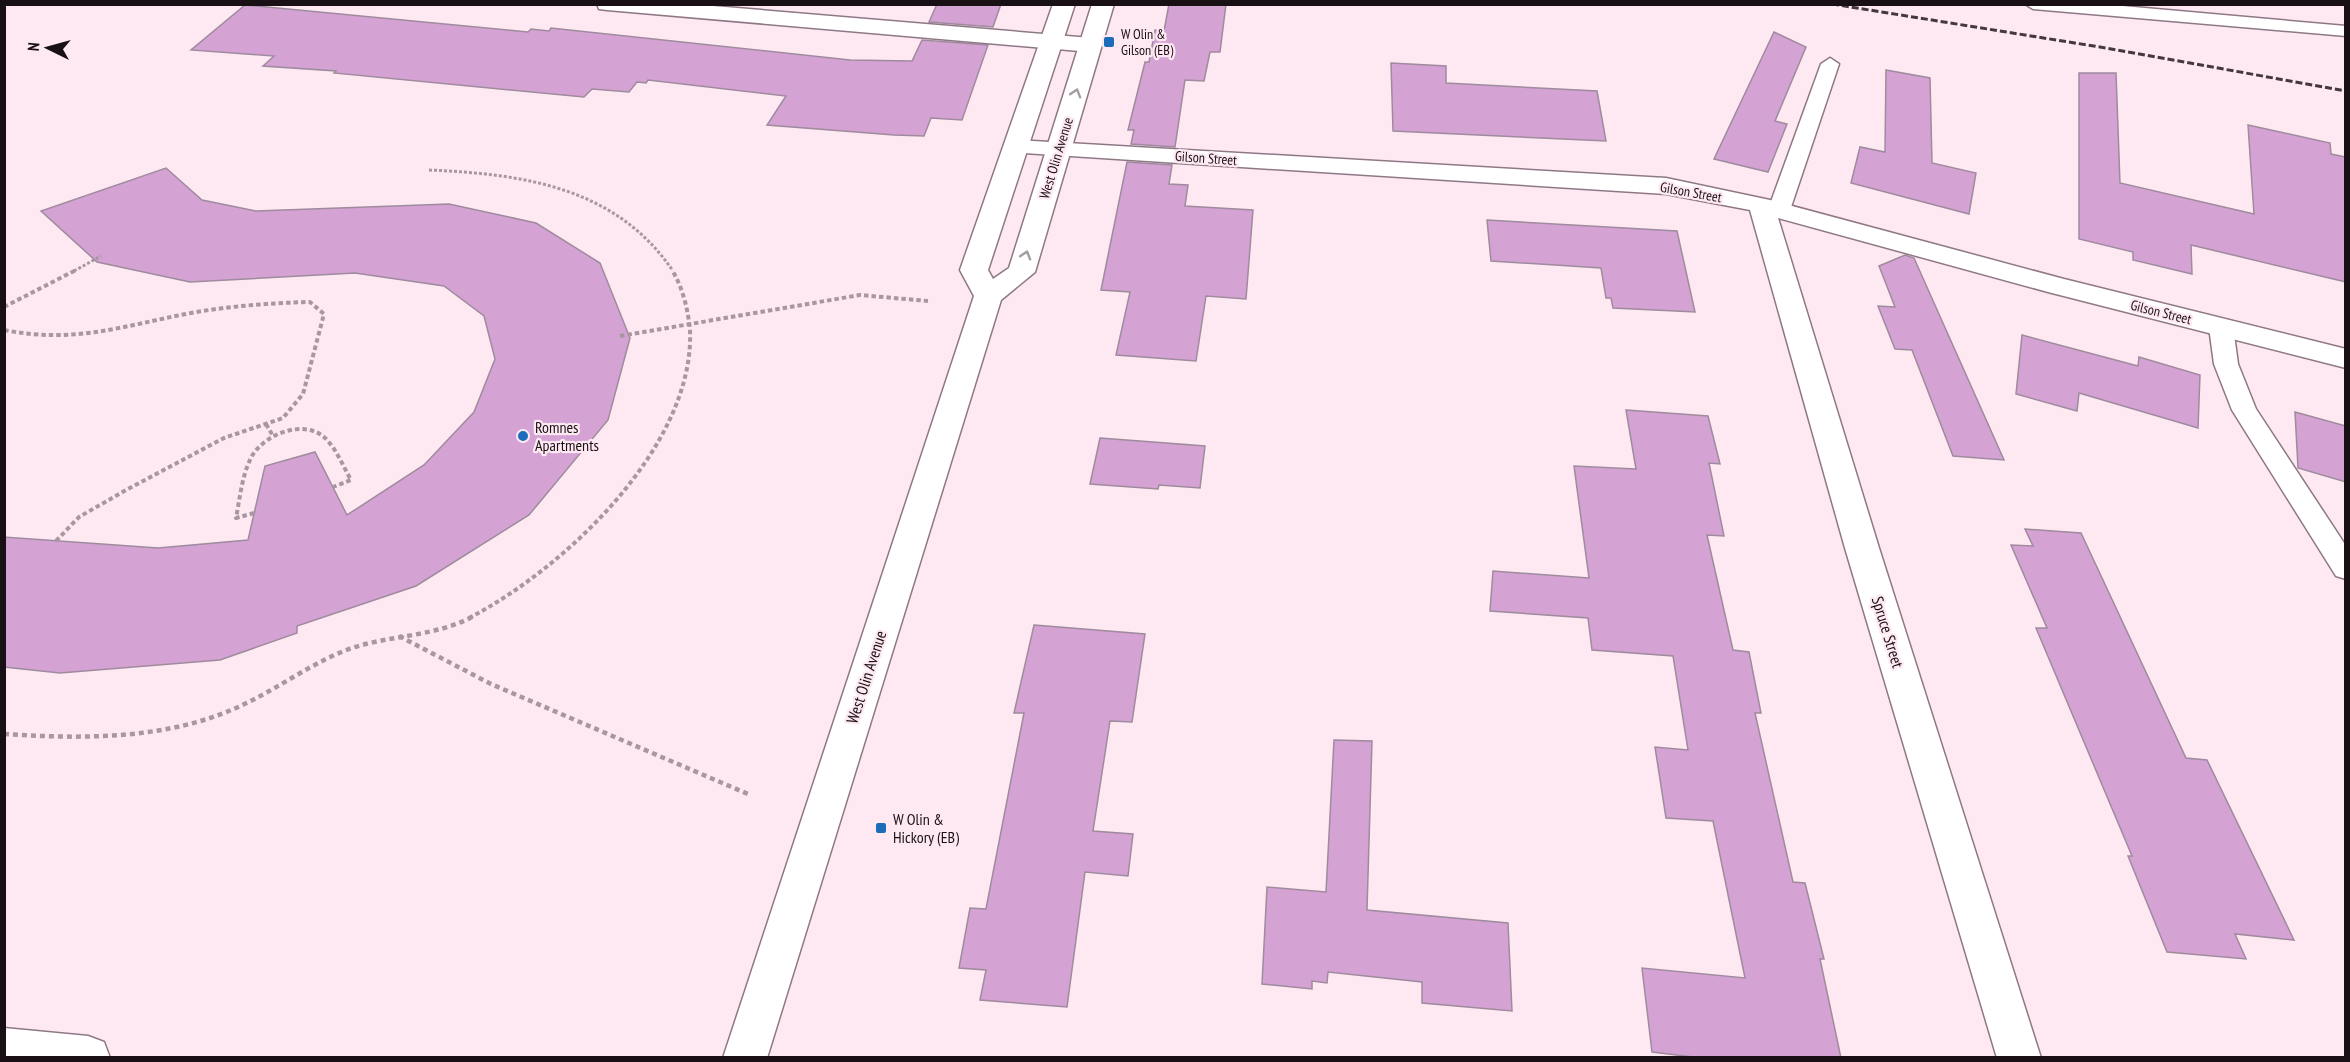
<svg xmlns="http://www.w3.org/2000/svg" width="2350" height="1062" viewBox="0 0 2350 1062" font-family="'PT Sans Narrow',sans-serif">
<rect width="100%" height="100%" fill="#fee9f3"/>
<g fill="#d4a2d3" stroke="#9e8b9d" stroke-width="1.5">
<polygon points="937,4 1001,4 993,27 929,22"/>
<polygon points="1169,4 1226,4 1220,52 1210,52 1204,81 1185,80 1175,147 1131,144 1134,130 1128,130 1145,62 1149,62 1155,30 1164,31"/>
<polygon points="245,5 528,32 531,29 549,31 551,28 850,60 912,61 922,40 988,45 962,120 931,118 924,136 894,135 767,125 786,96 648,80 646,83 637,82 629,92 592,89 584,97 334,73 336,71 263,66 274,56 191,50"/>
<polygon points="1774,32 1806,47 1775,121 1787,124 1768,172 1714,159"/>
<polygon points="1391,63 1446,66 1446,83 1597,91 1606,141 1393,131"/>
<polygon points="1886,70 1930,78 1932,163 1976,173 1969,214 1851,183 1860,147 1885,152"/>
<polygon points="2079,73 2116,73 2120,183 2254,214 2248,125 2330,143 2331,154 2346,157 2346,282 2191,245 2192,274 2133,260 2133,252 2079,239"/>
<polygon points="1127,162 1172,165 1169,184 1188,185 1185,206 1253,210 1246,299 1206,296 1196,361 1116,355 1130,292 1101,290"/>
<polygon points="166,168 202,200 256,211 449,204 536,223 600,263 630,338 608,420 529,515 416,586 297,626 297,633 220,660 60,673 4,667 4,537 158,548 248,540 265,466 315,452 347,515 424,465 474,412 495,359 484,316 444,286 355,273 190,282 97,262 41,211"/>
<polygon points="1487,220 1677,231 1695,312 1613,308 1611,298 1606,298 1601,268 1491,261"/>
<polygon points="1905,255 1914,258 2004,460 1953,456 1912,350 1895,349 1878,306 1895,307 1879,266"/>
<polygon points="2022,335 2138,366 2139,357 2200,375 2198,428 2079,393 2077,411 2016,394"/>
<polygon points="1626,410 1708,416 1720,464 1709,463 1724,536 1707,535 1733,650 1749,652 1761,713 1755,713 1793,882 1805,883 1824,959 1820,959 1841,1058 1701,1058 1652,1052 1642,968 1745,978 1713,821 1666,818 1655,747 1688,750 1673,656 1592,650 1588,618 1490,611 1493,571 1589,578 1574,466 1636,469"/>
<polygon points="2295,412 2346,426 2346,482 2298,468"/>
<polygon points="1100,438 1205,446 1200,488 1159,485 1158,489 1090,484"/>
<polygon points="2025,529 2081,533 2186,758 2207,760 2294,940 2235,934 2246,959 2167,952 2128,856 2132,856 2036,628 2047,628 2011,545 2033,546"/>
<polygon points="1034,625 1145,634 1132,722 1110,721 1093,831 1133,834 1128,876 1085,872 1067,1007 980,1000 986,970 959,968 970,908 986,909 1024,713 1014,713"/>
<polygon points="1334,740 1372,741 1367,910 1508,923 1512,1011 1422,1003 1422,982 1328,972 1327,983 1312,981 1312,989 1262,984 1267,887 1326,892"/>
</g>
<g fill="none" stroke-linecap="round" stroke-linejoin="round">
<g stroke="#8f7885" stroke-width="3">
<g id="service">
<polygon points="2025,4 2100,4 2346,26 2346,36 2033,9"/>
<polygon points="1830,58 1839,64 1790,210 1786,214 1772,214 1768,210 1821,64"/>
<polygon points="2221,320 2229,322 2233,327 2238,364 2256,409 2346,546 2346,579 2336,576 2232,410 2214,364 2209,327 2213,322"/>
</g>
</g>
<g stroke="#8f7885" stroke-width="3">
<g id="minor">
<polygon points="597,4 689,4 1091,38 1099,40 1102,45 1099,50 1091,52 607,10 599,9"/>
<polygon points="1016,140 1666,178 1770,200 2064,279 2346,349 2346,368 2048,292 1778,218 1879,548 2041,1058 1997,1058 1845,548 1750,210 1666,194 1007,152 1004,147 1007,142"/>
<polygon points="4,1028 88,1036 104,1042 110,1058 4,1058"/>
</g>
</g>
<g stroke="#8f7885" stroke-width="3">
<polygon id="tertiary" points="1053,4 1075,4 988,270 993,279 1009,268 1092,4 1114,4 1035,272 1001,300 767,1058 723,1058 974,296 960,270"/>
</g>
<g stroke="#a897a0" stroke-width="3" stroke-dasharray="3 2" stroke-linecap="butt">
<path d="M429,170C523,174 616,187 673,271"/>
<polyline points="74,271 101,256"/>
</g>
<g stroke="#a897a0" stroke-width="4" stroke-dasharray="4.5 3" stroke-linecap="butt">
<polyline points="4,307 76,270"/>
<path d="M4,330C75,344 122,326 191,313C230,306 270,303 310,302L324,314L303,394L283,418L224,438L126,490L79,517L56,541"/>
<polyline points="620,336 860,295 928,301"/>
<polyline points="266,424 273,436"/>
<path d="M254,513L236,518C240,498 242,474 252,456C265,434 303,419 324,437C336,448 343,466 351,480L333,487"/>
<path d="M469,618C564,569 695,446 690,330C688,310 683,288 672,270"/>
</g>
<g stroke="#a897a0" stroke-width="4.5" stroke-dasharray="5 4" stroke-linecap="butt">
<polyline points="399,636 491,684 748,794"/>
<path d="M4,734C81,739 164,740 236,708C275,691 309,664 349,649C389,635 434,637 472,617"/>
</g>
<use href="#service" fill="#fff" fill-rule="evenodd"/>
<use href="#minor" fill="#fff" fill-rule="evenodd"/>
<use href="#tertiary" fill="#fff" fill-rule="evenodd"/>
<polyline stroke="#44383e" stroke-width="3" stroke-dasharray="7 3" stroke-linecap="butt" points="1832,4 2106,48 2346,91"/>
</g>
<defs><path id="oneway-chevron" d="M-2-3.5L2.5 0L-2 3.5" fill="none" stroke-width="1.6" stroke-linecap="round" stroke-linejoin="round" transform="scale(1.5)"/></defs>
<g stroke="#a39fa1">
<use href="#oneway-chevron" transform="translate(1076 93) rotate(-73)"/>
<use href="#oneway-chevron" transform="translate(1026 255) rotate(-73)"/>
</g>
<g fill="#1c6cbb" stroke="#fee9f3" stroke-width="2">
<rect x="1103" y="36" width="12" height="12" rx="3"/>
<circle cx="523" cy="436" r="6"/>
<rect x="875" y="822" width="12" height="12" rx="3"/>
</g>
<g text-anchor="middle" stroke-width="4.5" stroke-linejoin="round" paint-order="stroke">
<g font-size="14" fill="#191015" stroke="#fee9f3" text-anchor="start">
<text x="1121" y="39">W Olin &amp;<tspan x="1121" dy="16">Gilson (EB)</tspan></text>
</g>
<g font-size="14" fill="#191015" stroke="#fee9f3">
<text transform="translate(1056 158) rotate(-73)" y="5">West Olin Avenue</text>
<text transform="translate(1206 158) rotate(4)" y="5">Gilson Street</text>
<text transform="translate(1691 192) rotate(10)" y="5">Gilson Street</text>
<text transform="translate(2161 312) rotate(14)" y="5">Gilson Street</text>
</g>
<g font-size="16" fill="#191015" stroke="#fee9f3" text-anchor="start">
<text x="535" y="433">Romnes<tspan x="535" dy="18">Apartments</tspan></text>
<text x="893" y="825">W Olin &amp;<tspan x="893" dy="18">Hickory (EB)</tspan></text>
</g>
<g font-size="16" fill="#191015" stroke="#fee9f3">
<text transform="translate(1888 632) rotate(73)" y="6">Spruce Street</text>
<text transform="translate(866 677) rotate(-72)" y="6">West Olin Avenue</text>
</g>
</g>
<rect width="2350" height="1062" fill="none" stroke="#191015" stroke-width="12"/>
<g transform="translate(48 48) rotate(275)" stroke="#fee9f3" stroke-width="4.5" paint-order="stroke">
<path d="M0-4.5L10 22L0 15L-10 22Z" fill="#191015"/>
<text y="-9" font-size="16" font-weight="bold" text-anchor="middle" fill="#191015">N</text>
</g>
</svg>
